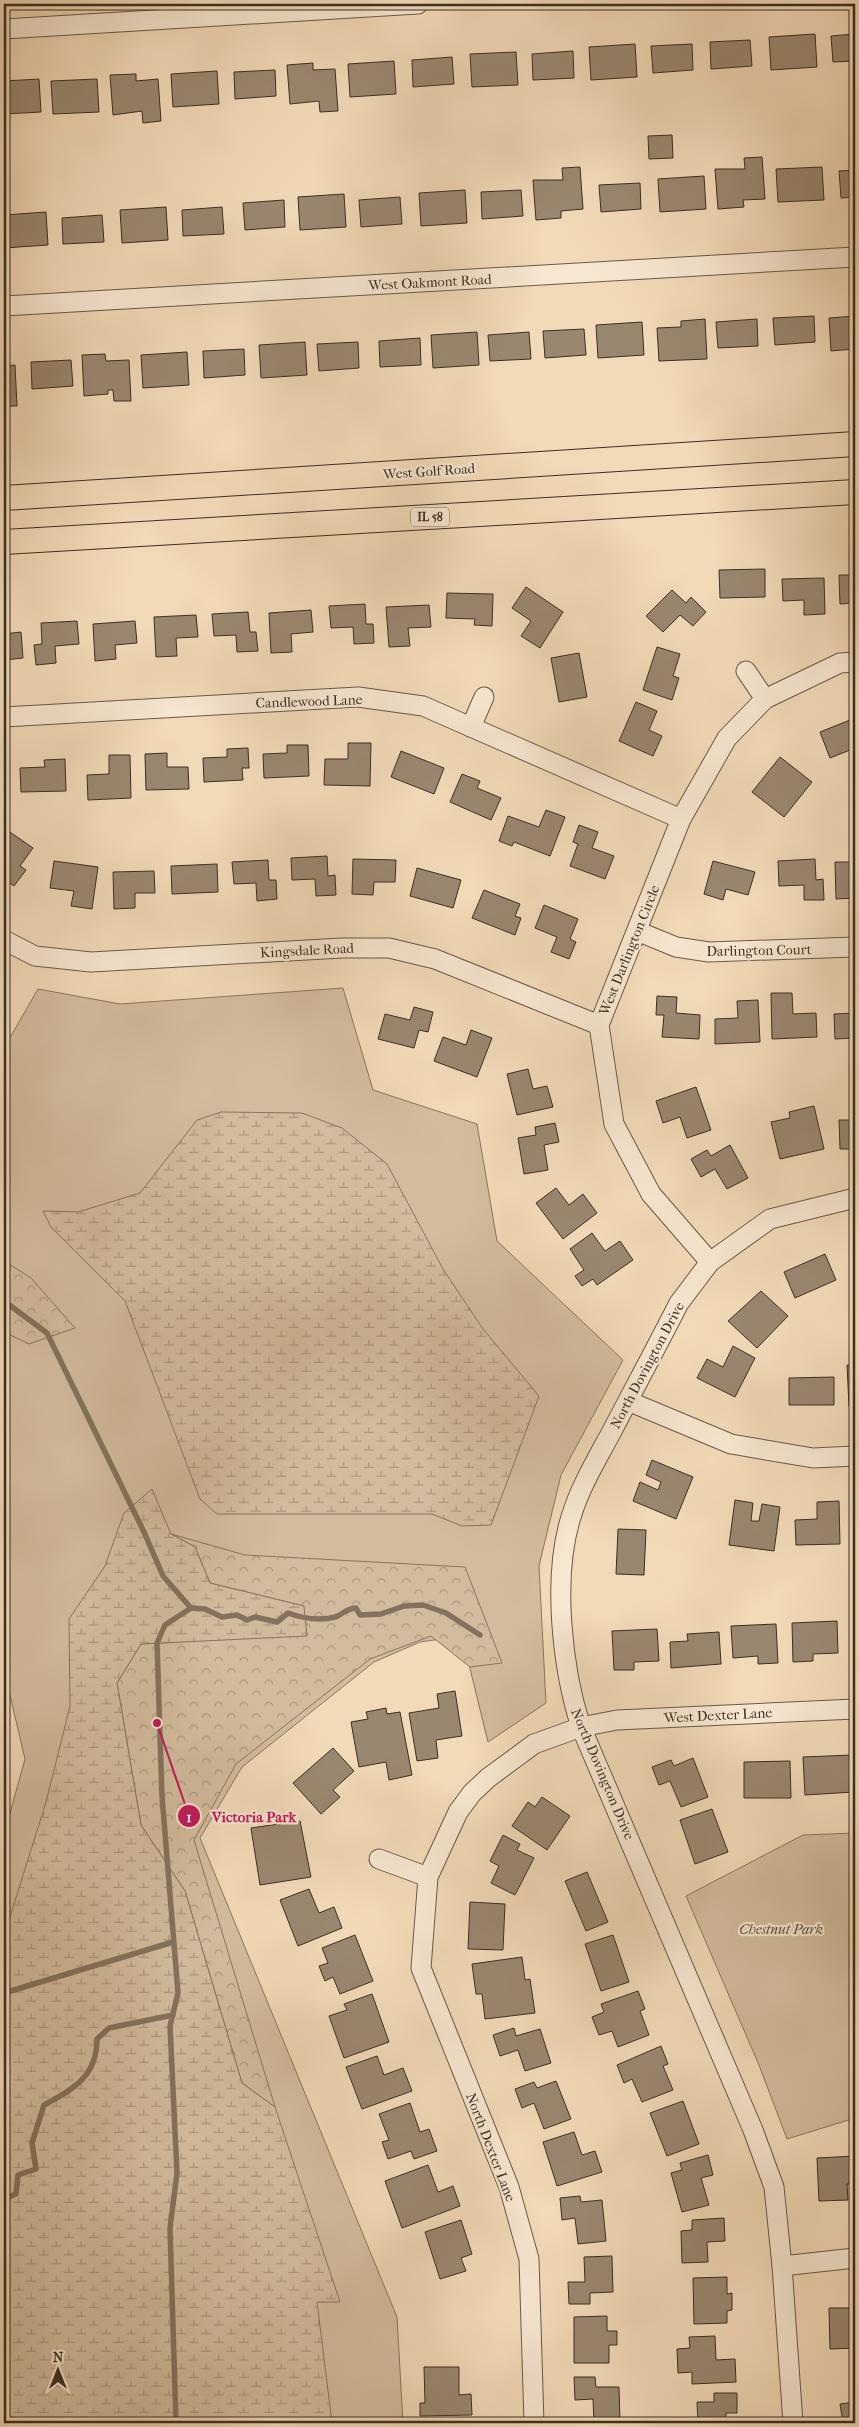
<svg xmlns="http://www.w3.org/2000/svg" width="859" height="2427" viewBox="0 0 859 2427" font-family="'IM FELL French Canon',serif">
<defs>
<pattern id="forest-crowns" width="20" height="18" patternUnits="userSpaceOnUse" patternTransform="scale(1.25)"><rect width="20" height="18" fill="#d3bc9e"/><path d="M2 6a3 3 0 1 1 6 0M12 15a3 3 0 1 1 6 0" fill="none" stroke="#ac9981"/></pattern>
<pattern id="wetland-marsh" width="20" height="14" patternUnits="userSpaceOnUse" patternTransform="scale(1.25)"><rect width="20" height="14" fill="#d3bc9e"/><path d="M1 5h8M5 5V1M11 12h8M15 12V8" fill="none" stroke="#ac9981"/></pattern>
</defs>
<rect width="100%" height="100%" fill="#f2d9b7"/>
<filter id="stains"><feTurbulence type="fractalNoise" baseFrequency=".004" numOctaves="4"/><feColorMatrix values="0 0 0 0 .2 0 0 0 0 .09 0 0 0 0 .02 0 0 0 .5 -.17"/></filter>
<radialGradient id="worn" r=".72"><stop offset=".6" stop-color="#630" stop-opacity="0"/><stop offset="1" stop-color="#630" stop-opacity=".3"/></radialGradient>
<g fill="#d3bc9e" stroke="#877661">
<polygon points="343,988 373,1090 477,1124 497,1241 623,1360 561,1475 539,1566 546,1703 488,1742 462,1636 420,1642 374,1662 242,1767 200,1838 397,2317 403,2423 4,2423 4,1835 25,1759 4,1670 4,1048 38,989 120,1004"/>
<polygon points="855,1833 855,2118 787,2139 759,2065 686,1896 803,1835"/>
</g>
<g fill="url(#forest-crowns)" stroke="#877661">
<polygon points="4,1261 31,1278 75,1328 29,1344 4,1332"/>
<polygon points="171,1534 245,1555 465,1567 502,1663 470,1667 431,1636 370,1659 236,1764 194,1840 275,2107 242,2083 185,1891 141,1825 117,1683 141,1644 307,1635 303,1606 210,1583 195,1547"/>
</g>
<g fill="url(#wetland-marsh)" stroke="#877661">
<polygon points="221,1112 302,1113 342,1128 387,1164 443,1269 483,1329 539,1396 491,1525 462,1526 432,1514 217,1514 200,1499 125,1301 51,1227 43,1211 78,1212 140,1193 197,1120"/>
<polygon points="152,1489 171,1534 195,1547 210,1583 304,1606 307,1636 141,1644 117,1683 141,1825 185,1891 242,2083 275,2107 340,2302 317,2302 332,2423 4,2423 4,1936 46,1802 70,1706 69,1619 105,1566 124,1513"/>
</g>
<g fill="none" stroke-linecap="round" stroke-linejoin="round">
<g stroke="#84725e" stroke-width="5.5">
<polyline points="4,1301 47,1333 144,1532 163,1576 191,1608"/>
<polyline points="4,1993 173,1942"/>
<path d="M4,2199L16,2194L18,2175L36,2169L32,2143L44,2105C74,2089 97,2076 97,2039L109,2028L173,2015"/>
<path d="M176,2423L170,2228L177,2173L170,2026L178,1993L162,1796L157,1643L165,1625L191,1608L205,1609L222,1617L237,1615L247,1620L255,1617L277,1622L288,1613C302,1618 320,1621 335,1617C343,1615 344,1609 356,1608L360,1615L381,1614L404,1606L423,1605L446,1613L480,1635"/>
</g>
</g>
<g fill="#9a8770" stroke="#3b2f24">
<polygon points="815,34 817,67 771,70 769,37"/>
<polygon points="855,34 855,61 833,62 831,36"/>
<polygon points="750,40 752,66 711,69 710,42"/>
<polygon points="635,44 637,77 591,80 589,47"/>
<polygon points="692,44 693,70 653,73 651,46"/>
<polygon points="573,51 574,78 533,80 532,54"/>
<polygon points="516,52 518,85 472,87 470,54"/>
<polygon points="452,57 454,84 413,87 412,60"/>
<polygon points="394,61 396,94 350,97 348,64"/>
<polygon points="313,63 313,70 335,69 338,111 320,112 319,101 290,104 287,65"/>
<polygon points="275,70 276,96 235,99 234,72"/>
<polygon points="217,71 219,104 173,107 171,74"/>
<polygon points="136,74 136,81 158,79 161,121 143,123 142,111 113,115 110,75"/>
<polygon points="39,79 41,112 4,114 4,81"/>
<polygon points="97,79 99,112 53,114 51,81"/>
<polygon points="850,90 855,90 855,110 851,111"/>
<polygon points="672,135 673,158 649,159 648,136"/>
<polygon points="762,157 765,199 743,200 744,207 718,209 715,169 745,169 744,158"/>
<polygon points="580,167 583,209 561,211 561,218 536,220 533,180 563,180 562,168"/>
<polygon points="822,167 824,200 778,202 776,169"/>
<polygon points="855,170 855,197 841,198 839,171"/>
<polygon points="704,176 706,209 660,212 658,179"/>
<polygon points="640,183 641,209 601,212 599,185"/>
<polygon points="465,190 467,223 421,226 419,193"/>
<polygon points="521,190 523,216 482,219 481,192"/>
<polygon points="344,194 346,227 300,230 298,197"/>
<polygon points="400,197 402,224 361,227 359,200"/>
<polygon points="284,200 285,227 245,230 243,203"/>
<polygon points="166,207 168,240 122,243 120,210"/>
<polygon points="222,207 224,234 183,236 182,210"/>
<polygon points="46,212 48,245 4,248 4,215"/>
<polygon points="102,215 104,242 63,244 62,218"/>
<polygon points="814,316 815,342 775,345 773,318"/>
<polygon points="855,316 855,349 831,351 829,318"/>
<polygon points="705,319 707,359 659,361 657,328 681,327 681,321"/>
<polygon points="757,319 758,346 718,348 716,322"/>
<polygon points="642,322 644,355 598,358 596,325"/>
<polygon points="584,329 586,355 545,358 543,331"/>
<polygon points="477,332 479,365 433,368 431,335"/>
<polygon points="529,332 531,359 490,361 488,335"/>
<polygon points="420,338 421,365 380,367 379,341"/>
<polygon points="305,342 307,375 261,378 259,345"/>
<polygon points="358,342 359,368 319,371 317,344"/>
<polygon points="244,349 245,375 204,378 203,351"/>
<polygon points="187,352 189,385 143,388 141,355"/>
<polygon points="105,354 106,361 129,360 131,401 114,401 113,390 108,390 108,394 84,396 82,355"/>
<polygon points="71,360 73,386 32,389 31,362"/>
<polygon points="15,365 17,406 4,406 4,366"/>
<polygon points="765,569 765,597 720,598 719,570"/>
<polygon points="839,575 855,575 855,603 840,604"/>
<polygon points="824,578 825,614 804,615 804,600 783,601 782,579"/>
<polygon points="526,587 563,612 540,648 521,636 531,621 512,608"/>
<polygon points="672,590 686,603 691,597 706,612 693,626 680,615 663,632 646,616"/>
<polygon points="447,593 493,594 492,626 474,625 475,619 446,618"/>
<polygon points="365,604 366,624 373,624 374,643 354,644 353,627 331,628 329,606"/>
<polygon points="429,605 431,627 408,628 410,646 389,647 386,607"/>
<polygon points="311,610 313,632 291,634 292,652 271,653 269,613"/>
<polygon points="248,612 250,632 256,632 258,651 237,652 236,635 214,636 212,614"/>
<polygon points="196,615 198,637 176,638 177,656 156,657 154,617"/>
<polygon points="77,621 79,644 55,646 56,663 36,665 34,645 42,644 41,623"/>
<polygon points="135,621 137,643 115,645 116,659 95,661 93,624"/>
<polygon points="21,632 23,658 4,660 4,634"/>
<polygon points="657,647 680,654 673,676 679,678 672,700 643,690"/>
<polygon points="579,653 587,697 559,702 551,658"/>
<polygon points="636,702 657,711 649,730 662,736 653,756 619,741"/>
<polygon points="855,718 855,748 830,758 820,732"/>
<polygon points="348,743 371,743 370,786 324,785 325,759 348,759"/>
<polygon points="287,745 308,745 309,776 264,778 263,754 287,753"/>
<polygon points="248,748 249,768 242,768 243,780 204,782 203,758 227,757 227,749"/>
<polygon points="401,751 444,768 434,794 391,777"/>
<polygon points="167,753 167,767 188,767 189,789 146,790 145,754"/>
<polygon points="109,755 130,755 131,798 88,800 87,775 109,774"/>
<polygon points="780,757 812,782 784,817 752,792"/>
<polygon points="65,759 66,791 21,792 20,768 45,767 44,760"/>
<polygon points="462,774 480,781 477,788 501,798 491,820 450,802"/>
<polygon points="546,810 565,817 550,856 514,842 512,846 499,841 508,816 539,827"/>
<polygon points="579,825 598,832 592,848 614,856 605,879 570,866 578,844 573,842"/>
<polygon points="4,828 33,848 20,866 26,870 14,886 4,879 4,867 9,860 4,857"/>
<polygon points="327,856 328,876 335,875 336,895 316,896 315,879 292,880 291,858"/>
<polygon points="353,859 396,860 395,882 374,882 373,895 352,894"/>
<polygon points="815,859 816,880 823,879 824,900 804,900 804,885 779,886 778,861"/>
<polygon points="268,860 269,880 276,880 277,899 257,901 256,883 234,884 232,862"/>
<polygon points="54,861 98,867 92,909 71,906 74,891 50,888"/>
<polygon points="713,861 755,872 748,895 726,889 723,900 704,894"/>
<polygon points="835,862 855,862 855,898 836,899"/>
<polygon points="217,864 218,892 172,894 171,866"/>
<polygon points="417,868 461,880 453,908 410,896"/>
<polygon points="154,871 155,893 135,893 135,908 114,909 113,872"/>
<polygon points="484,890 520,904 515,916 521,918 515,935 472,918"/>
<polygon points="544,905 578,919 570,939 576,942 569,959 551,952 557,937 535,928"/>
<polygon points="771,993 792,993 793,1014 816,1013 817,1037 772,1039"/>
<polygon points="657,996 677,997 676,1013 700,1015 699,1039 662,1037 664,1015 656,1015"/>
<polygon points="758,1000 760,1042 715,1044 715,1019 738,1018 737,1001"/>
<polygon points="414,1007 433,1012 428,1032 419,1030 414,1048 378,1039 385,1014 410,1020"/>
<polygon points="855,1013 855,1038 835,1039 834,1014"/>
<polygon points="471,1030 492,1038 477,1077 434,1061 443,1037 466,1045"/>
<polygon points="528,1069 533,1089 547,1086 553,1107 517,1115 507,1074"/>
<polygon points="696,1087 711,1130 687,1138 680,1117 663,1123 656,1101"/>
<polygon points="814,1106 824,1149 780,1159 771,1122 790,1118 789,1112"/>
<polygon points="839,1120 855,1120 855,1149 840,1149"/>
<polygon points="555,1123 559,1142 544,1145 548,1170 524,1174 518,1138 536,1135 535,1127"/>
<polygon points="730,1145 748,1178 727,1189 715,1169 701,1177 691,1159 707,1150 711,1156"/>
<polygon points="556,1188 569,1205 583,1194 597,1213 563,1239 536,1203"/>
<polygon points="592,1233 605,1251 620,1241 633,1260 597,1285 593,1279 582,1286 575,1276 584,1270 570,1249"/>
<polygon points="825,1254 836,1280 795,1298 784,1272"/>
<polygon points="761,1291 788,1316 757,1348 728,1321"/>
<polygon points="733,1346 755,1358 735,1397 697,1378 707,1359 723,1367"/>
<polygon points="847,1365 855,1365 855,1405 849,1406"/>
<polygon points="834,1377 834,1405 789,1405 789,1378"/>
<polygon points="652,1460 693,1477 676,1519 633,1501 640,1482 658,1490 661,1482 646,1475"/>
<polygon points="735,1500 753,1503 751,1521 759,1521 762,1504 780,1507 774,1551 729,1545"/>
<rect x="852" y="1500" width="3" height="27"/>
<polygon points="839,1501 840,1544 796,1545 795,1520 817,1519 817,1502"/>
<polygon points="618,1529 646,1530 644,1575 616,1574"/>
<polygon points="852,1619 855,1619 855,1651 853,1651"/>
<polygon points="837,1621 838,1653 813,1654 813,1661 793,1662 792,1623"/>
<polygon points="776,1624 778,1663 758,1664 758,1656 733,1658 731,1626"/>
<polygon points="657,1629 659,1661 634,1662 634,1670 614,1670 612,1631"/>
<polygon points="719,1632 721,1664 671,1668 670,1642 688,1641 687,1634"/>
<polygon points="455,1691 462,1736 436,1740 438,1758 417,1761 409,1713 439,1708 437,1694"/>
<polygon points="386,1708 387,1714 400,1712 412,1775 389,1780 386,1762 359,1767 351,1722 368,1719 366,1712"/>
<polygon points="333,1748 354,1771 333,1790 340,1797 321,1814 293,1783"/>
<polygon points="852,1755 854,1792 805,1795 803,1757"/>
<polygon points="693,1758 708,1797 681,1807 670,1781 659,1785 652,1767 671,1760 674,1766"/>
<polygon points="790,1761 791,1798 744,1798 744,1762"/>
<polygon points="542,1797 570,1816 547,1850 512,1826 528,1802 535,1807"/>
<polygon points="712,1809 728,1852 695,1864 680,1820"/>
<polygon points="300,1821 311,1877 260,1885 251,1828"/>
<polygon points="503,1835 520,1844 517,1850 534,1858 515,1895 491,1883 499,1866 490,1861"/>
<polygon points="587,1872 608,1922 586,1931 565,1881"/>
<polygon points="309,1889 319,1913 334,1907 342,1928 298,1946 280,1900"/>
<polygon points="470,1902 505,1904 503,1950 468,1949"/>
<polygon points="355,1935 373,1981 340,1994 333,1977 325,1981 319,1966 328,1963 322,1948"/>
<polygon points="613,1935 629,1982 601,1991 585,1944"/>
<polygon points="522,1957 525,1980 530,1979 535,2013 485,2019 482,1994 476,1994 472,1964"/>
<polygon points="638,1991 645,2009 640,2011 649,2035 618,2047 612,2031 599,2035 592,2017 604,2012 601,2004"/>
<polygon points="372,1994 389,2042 344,2058 329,2016 347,2010 344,2004"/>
<polygon points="514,2028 516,2036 540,2029 551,2063 525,2071 518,2050 500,2056 493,2035"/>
<polygon points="661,2046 668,2064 663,2066 673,2090 642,2102 632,2079 624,2083 617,2065"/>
<polygon points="377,2056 384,2075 403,2068 412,2091 362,2109 346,2067"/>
<polygon points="556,2081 571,2119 544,2129 534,2103 522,2108 515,2089 534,2082 537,2088"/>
<polygon points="683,2101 699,2144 667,2156 650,2113"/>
<polygon points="410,2103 420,2132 429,2129 437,2151 414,2159 411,2151 388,2159 382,2142 389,2140 379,2114"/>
<polygon points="574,2132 582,2155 595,2151 602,2172 557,2186 543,2142"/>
<polygon points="708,2155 713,2175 701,2178 709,2205 682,2212 671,2173 682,2170 680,2163"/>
<polygon points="855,2156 855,2184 847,2184 848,2200 819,2201 817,2158"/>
<polygon points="428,2165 438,2192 453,2186 460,2206 402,2228 385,2181"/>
<polygon points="580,2196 581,2202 602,2200 606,2241 578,2244 575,2218 562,2220 560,2198"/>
<polygon points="724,2218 725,2241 707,2242 708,2262 682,2263 681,2231 692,2230 692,2220"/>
<polygon points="461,2220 472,2254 461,2258 466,2271 440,2279 425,2232"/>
<polygon points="612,2256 613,2292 590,2293 590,2304 569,2304 568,2282 585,2282 584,2257"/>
<polygon points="727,2277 727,2294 732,2293 732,2310 727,2311 727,2323 694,2324 693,2278"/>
<polygon points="829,2308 850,2308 850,2317 855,2317 855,2348 830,2349"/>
<polygon points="607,2316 607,2331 617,2331 617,2345 609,2345 609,2363 574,2363 574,2317"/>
<polygon points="715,2336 716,2360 735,2359 736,2382 692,2384 692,2372 678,2373 677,2349 690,2348 689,2337"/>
<polygon points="424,2367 459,2367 459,2395 471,2394 472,2415 420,2416 420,2403 425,2403"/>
<polygon points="574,2377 595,2377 596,2387 619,2387 620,2422 594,2423 593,2399 575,2400"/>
<polygon points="714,2393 737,2393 737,2413 726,2413 726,2423 698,2423 697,2402 714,2402"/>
<polygon points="855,2402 855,2423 843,2423 840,2404"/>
</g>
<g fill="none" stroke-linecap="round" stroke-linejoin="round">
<g stroke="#695a49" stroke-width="21">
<g id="minor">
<polyline points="4,29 418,4"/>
<polyline points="4,306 855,257"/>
<polyline points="746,671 765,699"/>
<polyline points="4,717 358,697 423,706 681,819"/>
<polyline points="471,727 484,697"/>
<polyline points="637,931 676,947 709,952 855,947"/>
<polyline points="4,940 35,956 91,962 342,948 389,948 435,959 599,1025"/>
<path d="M855,1198L770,1219L710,1262L679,1303C657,1346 634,1389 612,1431C597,1459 580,1487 571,1517C552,1577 562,1668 581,1727L753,2130L774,2187L782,2266L855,2258"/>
<polyline points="710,1262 651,1194 614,1124 599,1025 681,819 727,738 765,699 840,663 855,662"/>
<polyline points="628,1401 731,1444 813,1458 855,1456"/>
<polyline points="379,1859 428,1877"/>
<polyline points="782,2266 793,2423"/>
<polyline points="534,2423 529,2259 509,2187 421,1968 428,1877 458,1812 472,1793 488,1778 534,1744 581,1727 617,1720 855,1709"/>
</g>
</g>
<g stroke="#3b2f24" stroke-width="26">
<g id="major">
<polyline points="4,498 855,444"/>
<polyline points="4,542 855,492"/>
</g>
</g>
<use href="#minor" stroke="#f7e6d0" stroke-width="19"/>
<use href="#major" stroke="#f2d9b7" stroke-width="24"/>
</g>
<g text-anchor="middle" stroke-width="4.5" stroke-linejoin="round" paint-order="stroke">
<rect fill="#f7e6d0" stroke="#736658" stroke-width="1" x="411" y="507.5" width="38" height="19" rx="4"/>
<g font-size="12" font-weight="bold" fill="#3b2f24">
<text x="430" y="521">IL 58</text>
</g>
<g font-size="14" fill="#3b2f24" stroke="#f7e6d0">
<text transform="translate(430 282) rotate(-3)" y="5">West Oakmont Road</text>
<text transform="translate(429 471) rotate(-4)" y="5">West Golf Road</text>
<text transform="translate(309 701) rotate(-2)" y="5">Candlewood Lane</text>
<text transform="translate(307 950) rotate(-3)" y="5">Kingsdale Road</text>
<text transform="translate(629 950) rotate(-68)" y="5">West Darlington Circle</text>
<text transform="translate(759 950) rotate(-1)" y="5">Darlington Court</text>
<text transform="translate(647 1365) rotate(-62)" y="5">North Dovington Drive</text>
<text transform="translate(718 1715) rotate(-3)" y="5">West Dexter Lane</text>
<text transform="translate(603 1774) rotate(67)" y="5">North Dovington Drive</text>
<text transform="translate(491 2147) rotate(69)" y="5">North Dexter Lane</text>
</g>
<g font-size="14" font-style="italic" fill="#594b3c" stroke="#f7e6d0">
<text x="781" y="1934">Chestnut Park</text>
</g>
</g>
<path fill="none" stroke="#c2185b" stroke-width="2" d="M157 1723L189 1816"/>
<g fill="#c2185b" stroke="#f7e6d0" stroke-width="2">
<circle cx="157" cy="1723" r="5"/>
<circle cx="189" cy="1816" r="12"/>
</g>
<g font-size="15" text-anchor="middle" font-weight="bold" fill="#fff">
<text x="189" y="1822">1</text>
</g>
<g font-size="15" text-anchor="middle" font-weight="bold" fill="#c2185b" stroke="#f7e6d0" stroke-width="4.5" stroke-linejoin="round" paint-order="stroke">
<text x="254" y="1822">Victoria Park</text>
</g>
<rect width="859" height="2427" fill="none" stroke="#f2d9b7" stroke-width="20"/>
<rect x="5" y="5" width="849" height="2417" fill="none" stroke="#3b2f24" stroke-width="2.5"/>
<rect x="10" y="10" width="839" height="2407" fill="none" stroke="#3b2f24"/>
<g transform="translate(58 2370)" stroke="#f7e6d0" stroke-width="4" paint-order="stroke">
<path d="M0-4L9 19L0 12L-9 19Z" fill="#3b2f24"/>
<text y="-8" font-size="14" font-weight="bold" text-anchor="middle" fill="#3b2f24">N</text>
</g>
<rect width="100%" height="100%" filter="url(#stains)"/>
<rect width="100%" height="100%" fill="url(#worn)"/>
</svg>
